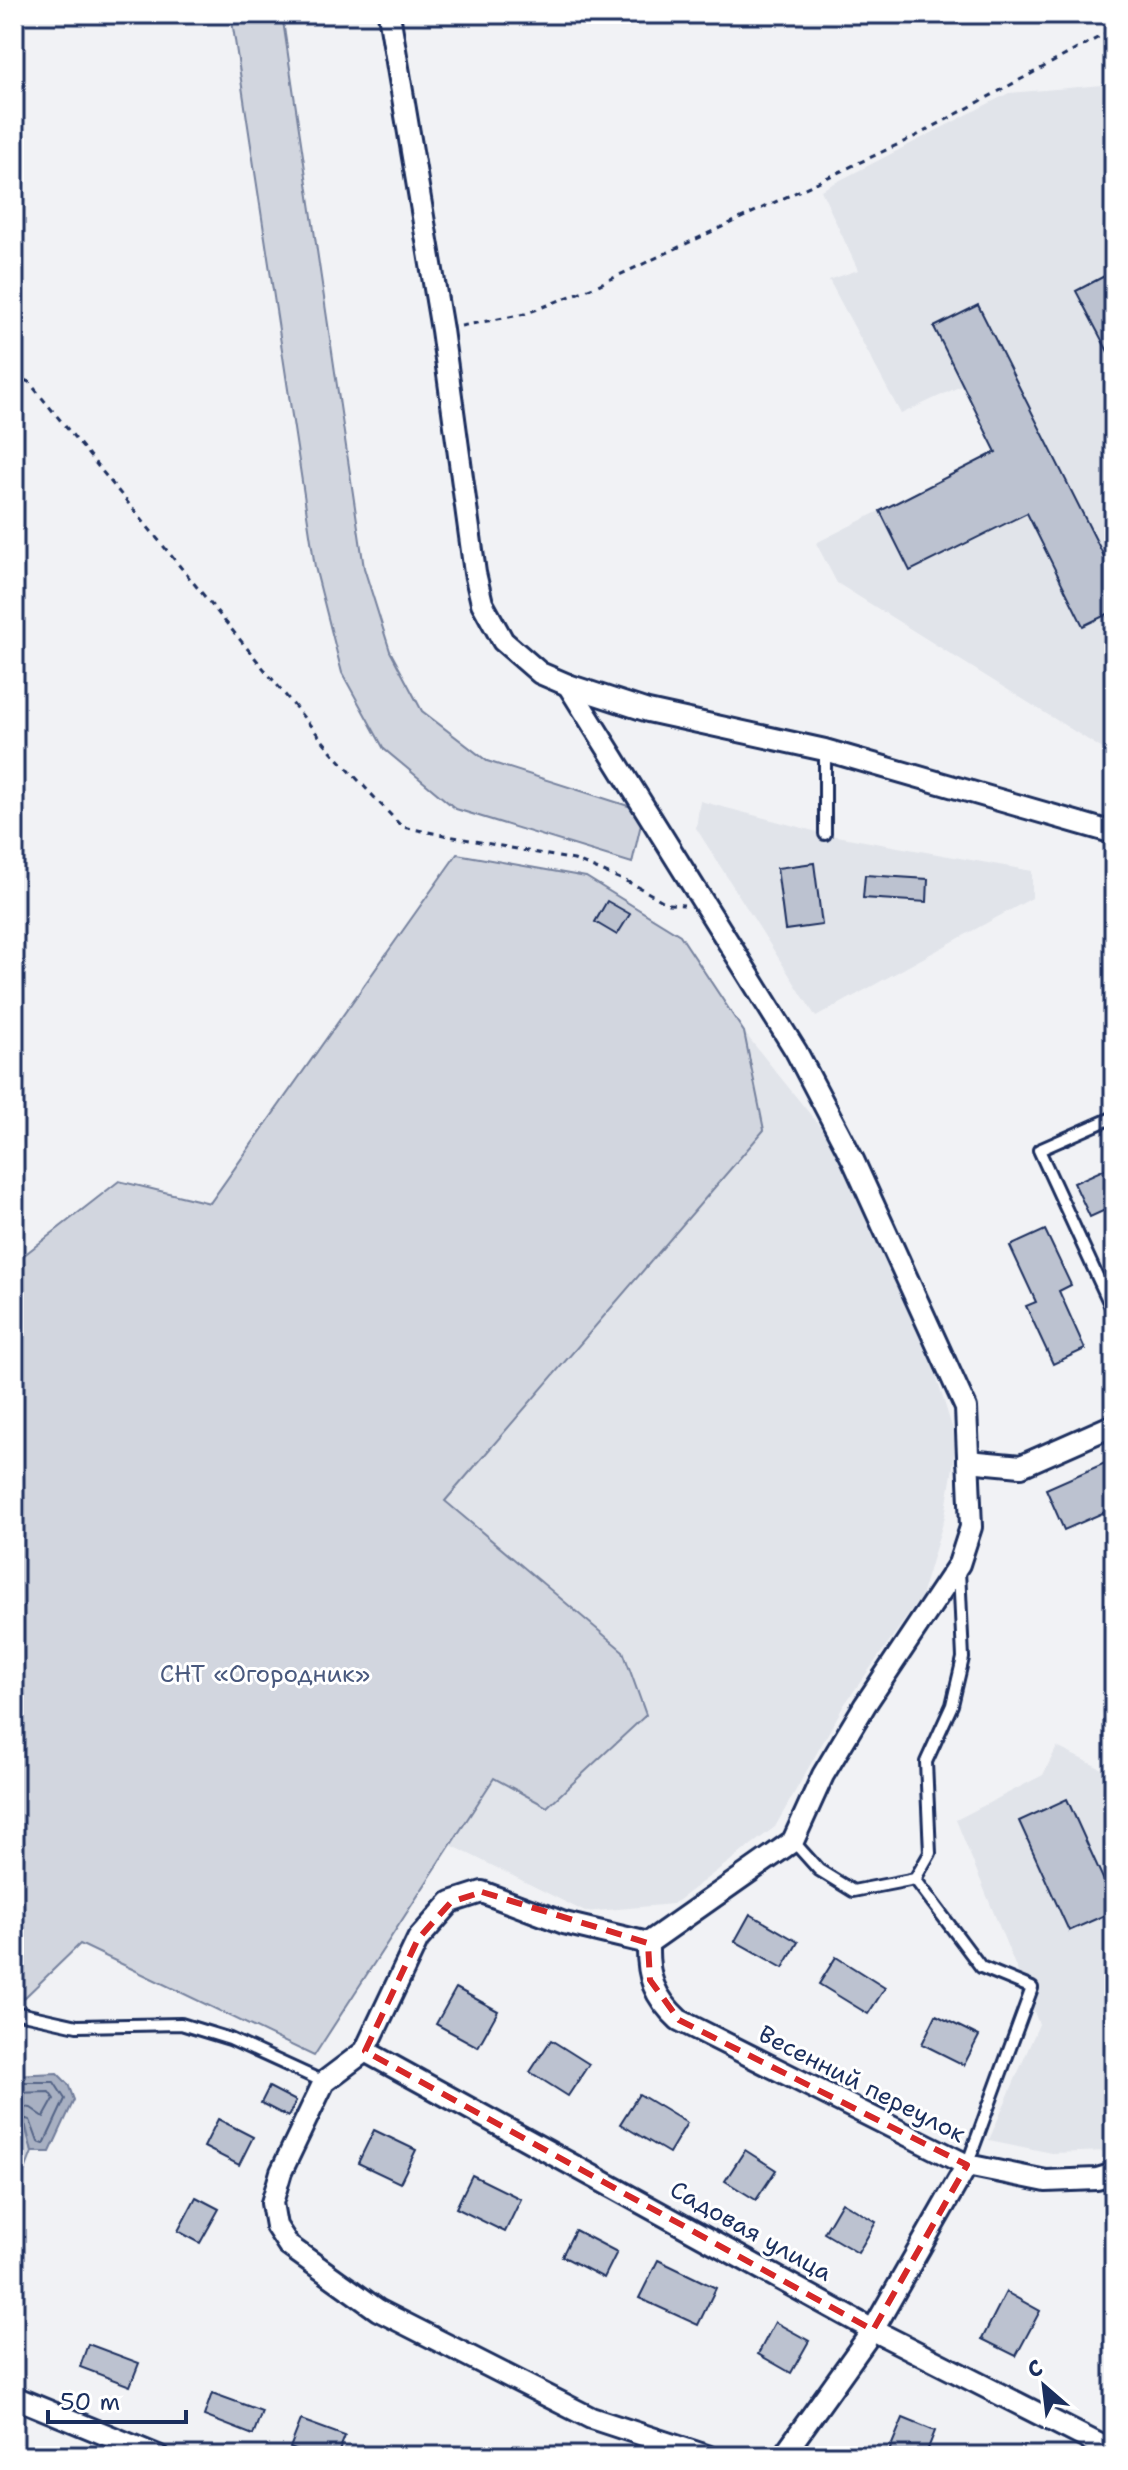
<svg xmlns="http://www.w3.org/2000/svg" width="1128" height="2470" viewBox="0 0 1128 2470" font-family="'Shantell Sans',sans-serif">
<rect width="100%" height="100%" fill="#f1f2f5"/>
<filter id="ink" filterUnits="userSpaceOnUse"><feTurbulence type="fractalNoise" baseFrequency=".0125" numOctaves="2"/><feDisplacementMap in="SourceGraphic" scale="16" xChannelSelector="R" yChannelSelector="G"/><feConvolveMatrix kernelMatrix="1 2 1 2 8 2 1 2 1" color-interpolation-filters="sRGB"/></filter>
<g filter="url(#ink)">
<g fill="#e1e4ea">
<polygon points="1114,84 1114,756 837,583 816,543 996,452 963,385 901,414 829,280 858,270 821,190 1009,93"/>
<polygon points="700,801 825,834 1032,871 1032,898 816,1017 696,828"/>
<polygon points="744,1032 826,1134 918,1318 957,1443 945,1516 921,1597 844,1705 775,1827 673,1904 585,1912 451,1845 495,1777 445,1501 764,1130"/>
<polygon points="1057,1747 1114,1775 1114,2149 1107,2151 1052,2153 989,2140 1039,2024 956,1820 1043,1775"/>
</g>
<g fill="#d2d6df" stroke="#76829e" stroke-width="2">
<polygon points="231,14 282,14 364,568 390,651 422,711 487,761 644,811 632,863 456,809 384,749 342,673 315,567"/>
<polygon points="457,854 586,877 680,935 744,1032 764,1130 445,1501 623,1651 646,1715 547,1807 494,1778 314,2056 80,1944 21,2001 14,1998 14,1263 119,1181 210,1203"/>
<polygon points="14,2123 25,2126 32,2152 14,2199"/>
</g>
<polygon fill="#a8b0c2" stroke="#707c9a" stroke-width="2" points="57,2073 68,2084 74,2100 50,2152 32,2152 26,2126 14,2123 14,2075"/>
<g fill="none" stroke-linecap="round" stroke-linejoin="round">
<g stroke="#536386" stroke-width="2">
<polyline points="14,2082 54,2082 65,2099 44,2144 38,2142 30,2120 14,2116"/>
<polyline points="14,2093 49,2092 54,2099 44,2117 31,2108 14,2106"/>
</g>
</g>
<g fill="#bcc2d0" stroke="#1b2f5e" stroke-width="2">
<polygon points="1114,271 1114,363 1076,291"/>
<polygon points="978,305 1114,576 1114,611 1083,626 1027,513 910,571 880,511 996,452 934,327"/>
<polygon points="814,863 822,925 785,930 777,868"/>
<polygon points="865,875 928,879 927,902 863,898"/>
<polygon points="607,901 630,914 617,935 595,922"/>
<polygon points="1114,1165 1114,1206 1090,1217 1074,1183"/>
<polygon points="1045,1230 1071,1285 1059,1291 1085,1349 1053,1364 1026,1306 1036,1302 1010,1246"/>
<polygon points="1114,1459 1114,1508 1064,1530 1046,1489"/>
<polygon points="1067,1799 1114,1903 1114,1911 1069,1931 1019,1821"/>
<polygon points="750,1914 798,1942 783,1968 735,1941"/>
<polygon points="836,1957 885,1988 868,2014 819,1984"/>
<polygon points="456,1988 498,2011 478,2047 436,2024"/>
<polygon points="936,2015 979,2036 964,2065 922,2044"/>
<polygon points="551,2040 589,2064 568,2096 530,2072"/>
<polygon points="269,2087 296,2101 288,2117 261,2103"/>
<polygon points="639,2094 687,2123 669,2153 620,2124"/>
<polygon points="218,2119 253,2137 239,2165 204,2147"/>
<polygon points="374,2130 416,2150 400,2183 358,2163"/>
<polygon points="745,2150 776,2170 756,2200 725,2181"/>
<polygon points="472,2175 521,2199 505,2232 456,2208"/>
<polygon points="196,2197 219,2209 200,2243 178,2231"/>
<polygon points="842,2202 876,2222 858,2253 824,2233"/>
<polygon points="575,2230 617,2252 604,2278 562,2256"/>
<polygon points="658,2260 716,2288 698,2325 639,2298"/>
<polygon points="1006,2292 1040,2311 1016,2356 982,2339"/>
<polygon points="775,2322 809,2341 791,2373 758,2354"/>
<polygon points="88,2344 139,2363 130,2386 80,2367"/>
<polygon points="212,2393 262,2411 253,2435 204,2416"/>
<polygon points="903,2418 935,2431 925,2456 887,2456"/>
<polygon points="301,2420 345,2436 337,2456 312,2456 290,2448"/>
</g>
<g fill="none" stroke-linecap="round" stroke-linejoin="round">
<g stroke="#1b2f5e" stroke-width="16">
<g id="lane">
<polyline points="825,834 825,750"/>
<polyline points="1114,1117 1039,1150 1114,1313"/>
<polyline points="959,1570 963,1658 952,1705 926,1762 930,1853 915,1879 981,1967 1032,1988 967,2165"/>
<polyline points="793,1841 819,1870 853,1891 915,1879"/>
<polyline points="14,2012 77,2026 181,2024 230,2039 324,2082"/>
</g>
</g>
<g stroke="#1b2f5e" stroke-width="26">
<g id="street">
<polyline points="389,14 442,330 475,573 482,603 503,641 540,673 568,685 648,711 825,750 1114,833"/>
<polyline points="568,685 796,1051 853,1160 966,1408 971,1527 959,1564 865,1705 823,1775 793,1841 648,1943 564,1923 482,1892 451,1902 418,1939 365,2051 324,2082 281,2172 272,2203 276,2226 289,2246 378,2310 591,2418 707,2456"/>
<polyline points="968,1461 1021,1466 1114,1425"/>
<path d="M648,1943C647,1977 654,1997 679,2020L967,2165L1046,2181L1097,2179L1114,2174"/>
<polyline points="365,2051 873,2330 1114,2452"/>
<polyline points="14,2397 158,2456"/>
<polyline points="783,2456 873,2330 967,2165"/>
</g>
</g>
<g stroke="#1b2f5e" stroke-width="3" stroke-dasharray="6 6" stroke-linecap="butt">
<polyline points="461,326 525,314 596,286 916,136 1114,29"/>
<polyline points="14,376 29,382 332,752 402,827 574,860 633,884 668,904 684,905"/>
</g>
<use href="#lane" stroke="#fff" stroke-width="10"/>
<use href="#street" stroke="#fff" stroke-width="20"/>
</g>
</g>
<path fill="none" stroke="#d62828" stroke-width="6" stroke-dasharray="16 10" stroke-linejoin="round" d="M482,1892L648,1943L650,1980L679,2020L967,2165L873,2330L365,2051L418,1939L451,1902Z"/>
<g text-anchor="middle" stroke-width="6" stroke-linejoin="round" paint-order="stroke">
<g font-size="24" fill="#49597e" stroke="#fff">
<text x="265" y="1682">СНТ «Огородник»</text>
</g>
<g font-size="24" fill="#1b2f5e" stroke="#fff">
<text transform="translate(862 2084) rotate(27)" y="8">Весенний переулок</text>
<text transform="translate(751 2231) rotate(29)" y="8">Садовая улица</text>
</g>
</g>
<rect width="1128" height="2470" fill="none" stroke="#fff" stroke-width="48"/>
<rect x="24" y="24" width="1080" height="2422" fill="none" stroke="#1b2f5e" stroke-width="3" filter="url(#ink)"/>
<g transform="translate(1044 2386) rotate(332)" stroke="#ffffff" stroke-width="6" paint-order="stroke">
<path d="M0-6L14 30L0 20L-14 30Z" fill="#1b2f5e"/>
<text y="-12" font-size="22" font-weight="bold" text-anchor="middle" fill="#1b2f5e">С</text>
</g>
<path d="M48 2410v12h138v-12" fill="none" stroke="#1b2f5e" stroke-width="4"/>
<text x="60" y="2410" font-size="24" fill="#1b2f5e" stroke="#ffffff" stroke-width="6" paint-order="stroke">50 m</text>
</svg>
